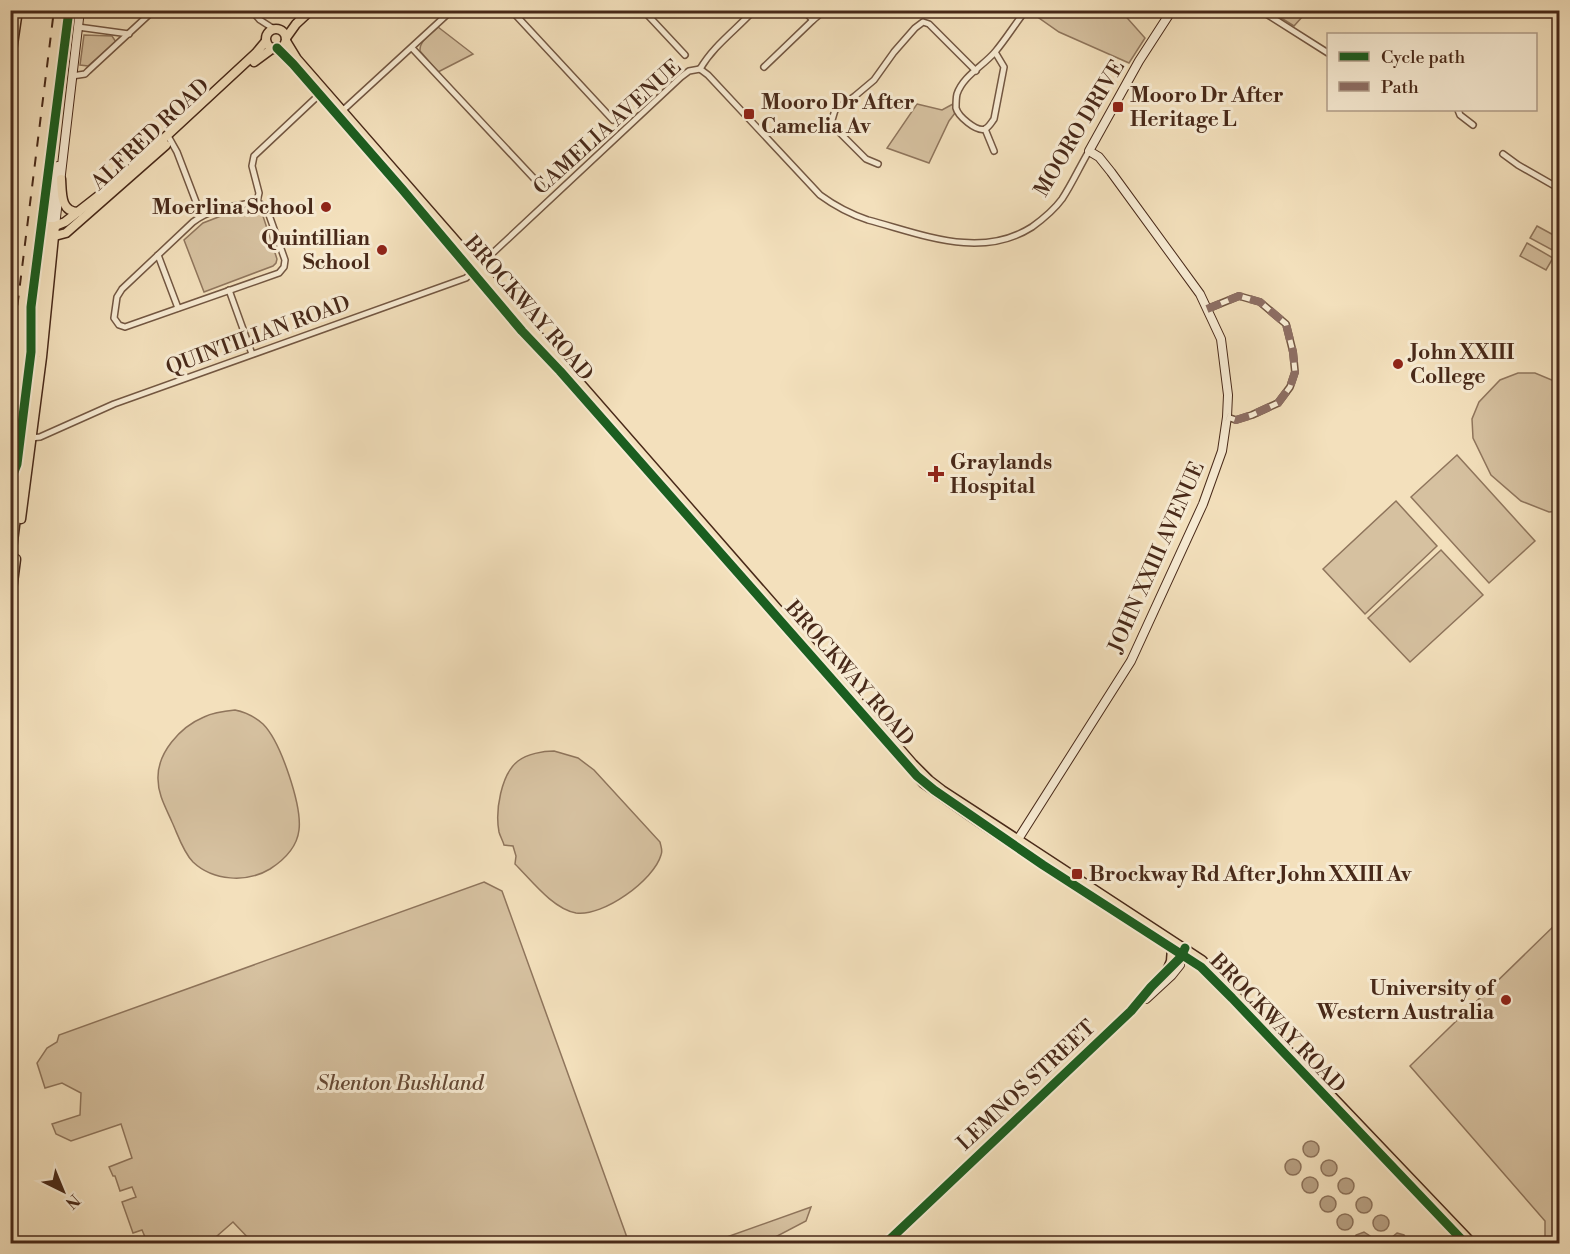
<svg xmlns="http://www.w3.org/2000/svg" width="1570" height="1254" viewBox="0 0 1570 1254" font-family="'Libre Bodoni',serif">
<rect width="100%" height="100%" fill="#f3e0bc"/>
<filter id="stains"><feTurbulence type="fractalNoise" baseFrequency=".00333" numOctaves="4"/><feColorMatrix values="0 0 0 0 .2 0 0 0 0 .09 0 0 0 0 .02 0 0 0 .5 -.17"/></filter>
<radialGradient id="worn" r=".72"><stop offset=".6" stop-color="#630" stop-opacity="0"/><stop offset="1" stop-color="#630" stop-opacity=".3"/></radialGradient>
<g fill="#d6c1a0" stroke="#8f755c" stroke-width="1.5">
<polygon points="1029,11 1121,11 1145,38 1129,63 1059,32"/>
<polygon points="1270,11 1304,11 1302,17 1294,26"/>
<path d="M438,27L473,54L438,72L420,51C419,41 431,34 438,27Z"/>
<polygon points="84,35 112,36 116,42 88,66 80,65"/>
<polygon points="917,104 942,110 953,104 955,113 949,121 929,163 887,148"/>
<polygon points="253,209 262,213 277,259 276,263 273,266 204,292 184,240 203,223 221,216"/>
<polygon points="1537,226 1559,238 1559,246 1556,252 1530,238"/>
<polygon points="1527,243 1553,258 1546,270 1520,256"/>
<polygon points="1518,373 1535,373 1559,383 1559,511 1549,512 1521,501 1491,475 1473,438 1472,419 1479,402 1500,380"/>
<polygon points="1457,455 1535,541 1489,583 1411,497"/>
<polygon points="1396,501 1437,546 1365,614 1323,569"/>
<polygon points="1441,550 1483,595 1410,662 1368,618"/>
<path d="M235,710C245,712 255,717 263,724C281,742 302,806 299,830C297,847 284,860 270,869C247,883 213,881 193,862C183,852 178,835 172,822C166,808 158,795 158,779C157,753 180,727 204,717C214,712 224,711 235,710Z"/>
<path d="M554,751L578,758L594,770L660,842C661,847 663,851 661,855C654,880 603,917 576,913C553,909 531,880 515,864L516,856L513,846L504,845C503,841 500,836 499,832C495,811 501,774 518,761C527,754 543,751 554,751Z"/>
<polygon points="484,882 502,891 629,1243 253,1243 233,1222 209,1243 138,1243 137,1240 145,1237 142,1230 133,1233 122,1202 136,1197 132,1187 120,1191 115,1176 113,1176 109,1167 132,1158 121,1124 71,1141 56,1134 52,1124 80,1115 81,1093 62,1083 45,1088 37,1063 47,1048 57,1042 59,1035"/>
<polygon points="1559,921 1560,1243 1545,1244 1545,1221 1410,1066"/>
<polygon points="811,1207 806,1221 764,1243 710,1243"/>
</g>
<g fill="#b9a285" stroke="#8c725a" stroke-width="1.5">
<circle cx="1311" cy="1149" r="8"/>
<circle cx="1293" cy="1167" r="8"/>
<circle cx="1329" cy="1168" r="8"/>
<circle cx="1310" cy="1185" r="8"/>
<circle cx="1346" cy="1186" r="8"/>
<circle cx="1328" cy="1204" r="8"/>
<circle cx="1364" cy="1205" r="8"/>
<circle cx="1345" cy="1222" r="8"/>
<circle cx="1381" cy="1223" r="8"/>
<polygon points="1364,1232 1370,1236 1371,1243 1355,1243 1354,1240 1356,1235"/>
<polygon points="1397,1233 1404,1235 1407,1240 1407,1243 1391,1243 1391,1238"/>
</g>
<g fill="none" stroke-linecap="round" stroke-linejoin="round">
<g stroke="#735742" stroke-width="8">
<g id="street">
<polyline points="251,10 260,20 274,29"/>
<polyline points="511,10 613,120"/>
<polyline points="643,10 685,55"/>
<polyline points="803,10 813,20"/>
<polyline points="1260,10 1328,53"/>
<polyline points="1560,25 1557,38 1560,48"/>
<polyline points="78,27 129,34"/>
<polyline points="412,48 542,187"/>
<path d="M995,52L1004,67L994,119C991,123 989,127 985,129C976,132 958,116 956,108C956,104 956,98 957,94C963,76 983,66 995,52C1006,39 1015,24 1026,10"/>
<polyline points="764,67 813,20 825,10"/>
<path d="M700,69L708,75L820,195C835,206 850,214 868,220C922,234 980,260 1032,227C1043,219 1054,210 1062,199C1072,184 1080,166 1089,151"/>
<path d="M700,69C714,45 736,30 754,10"/>
<polyline points="72,76 85,74 88,71 154,10"/>
<polyline points="1458,110 1460,115 1473,125"/>
<polyline points="341,112 452,10"/>
<polyline points="985,129 994,151"/>
<polyline points="168,136 177,152 201,215"/>
<polyline points="1503,154 1518,165 1560,189"/>
<polyline points="878,164 866,159 833,126 832,120 835,110 855,96 874,80 894,52 915,28 923,22 929,24 976,71"/>
<path d="M257,202L265,207L268,212L285,260L284,267L279,273L125,327L119,325L114,318L117,297L122,289L193,222C211,208 235,206 257,202Z"/>
<polyline points="257,202 259,193 252,166 254,156 321,93"/>
<polyline points="158,255 178,308"/>
<polyline points="229,290 252,354"/>
<polyline points="1207,309 1239,296 1260,302 1286,324 1293,352 1295,372 1290,387 1278,403 1252,415 1236,420 1227,417"/>
<polyline points="30,438 40,437 114,404 466,278 681,77 689,71 700,69"/>
</g>
</g>
<g stroke="#482919" stroke-width="10">
<g id="secondary">
<polyline points="48,226 55,180 58,166"/>
<polyline points="55,226 80,10"/>
<polyline points="1015,844 1131,661 1203,504 1222,451 1227,417 1228,395 1221,339 1200,294 1111,172 1099,157 1089,151 1139,61 1172,10"/>
<polyline points="1146,999 1172,975 1180,965"/>
<polyline points="885,1244 1131,1011 1151,987 1181,957 1184,951"/>
</g>
</g>
<g stroke="#482919" stroke-width="11">
<g id="primary">
<circle cx="276" cy="39" r="10"/>
<polyline points="286,38 296,24 311,10"/>
<polyline points="286,41 297,59 913,764 929,780 942,790 1202,960 1473,1244"/>
<polyline points="277,48 293,64 402,189 522,331 560,371 801,645"/>
<polyline points="254,62 273,48"/>
<polyline points="10,65 18,10"/>
<path d="M61,179C62,192 60,212 78,212"/>
<polyline points="51,237 66,233 166,145"/>
<polyline points="21,519 42,357 55,226"/>
<polyline points="10,565 30,407 48,226 55,226 65,222 120,179 256,53 266,41"/>
<polyline points="10,606 16,559"/>
<polyline points="909,767 923,783 970,816 1043,865 1201,967 1226,991"/>
<polyline points="1166,973 1171,961 1172,948"/>
<polyline points="1239,1005 1273,1041"/>
<polyline points="1295,1063 1445,1221"/>
</g>
</g>
<use href="#street" stroke="#f7ebd3" stroke-width="5"/>
<use href="#secondary" stroke="#f7ebd3" stroke-width="8"/>
<use href="#primary" stroke="#f3e0bc" stroke-width="8"/>
<polyline stroke="#482919" stroke-width="2" stroke-dasharray="10 10" stroke-linecap="butt" points="10,365 54,10"/>
<polyline stroke="#8d6e63" stroke-width="8" stroke-dasharray="15 8" stroke-linecap="butt" points="1207,309 1239,296 1260,302 1286,324 1293,352 1295,372 1290,387 1278,403 1252,415 1236,420 1227,417"/>
<g stroke="#f7ebd3" stroke-width="13">
<g id="cycleway">
<polyline points="277,48 293,64 402,189 522,331 560,371 917,776 934,790 1043,865 1201,967 1232,998 1466,1244"/>
<polyline points="10,482 17,464 31,352 31,307 69,10"/>
<polyline points="885,1244 1131,1011 1151,987 1181,957 1185,948"/>
</g>
</g>
<use href="#cycleway" stroke="#1b5e20" stroke-width="9"/>
</g>
<g fill="#8f2418" stroke="#f7ebd3" stroke-width="2">
<rect x="1112" y="101" width="12" height="12" rx="3"/>
<rect x="743" y="108" width="12" height="12" rx="3"/>
<circle cx="326" cy="207" r="6"/>
<circle cx="382" cy="250" r="6"/>
<circle cx="1398" cy="364" r="6"/>
<path d="M933 465h6v6h6v6h-6v6h-6v-6h-6v-6h6z"/>
<rect x="1071" y="868" width="12" height="12" rx="3"/>
<circle cx="1506" cy="1000" r="6"/>
</g>
<g text-anchor="middle" stroke-width="6" stroke-linejoin="round" paint-order="stroke">
<g font-size="21" font-weight="bold" fill="#482919" stroke="#f7ebd3" text-anchor="start">
<text x="1130" y="102">Mooro Dr After<tspan x="1130" dy="24">Heritage L</tspan></text>
<text x="761" y="109">Mooro Dr After<tspan x="761" dy="24">Camelia Av</tspan></text>
<text x="314" y="214" text-anchor="end">Moerlina School</text>
<text x="370" y="245" text-anchor="end">Quintillian<tspan x="370" dy="24">School</tspan></text>
<text x="1410" y="359">John XXIII<tspan x="1410" dy="24">College</tspan></text>
<text x="950" y="469">Graylands<tspan x="950" dy="24">Hospital</tspan></text>
<text x="1089" y="881">Brockway Rd After John XXIII Av</text>
<text x="1494" y="995" text-anchor="end">University of<tspan x="1494" dy="24">Western Australia</tspan></text>
</g>
<g font-size="21" fill="#482919" stroke="#f7ebd3">
<text transform="translate(607 127) rotate(-42)" y="7">CAMELIA AVENUE</text>
<text transform="translate(1079 128) rotate(-59)" y="7">MOORO DRIVE</text>
<text transform="translate(150 134) rotate(-43)" y="7">ALFRED ROAD</text>
<text transform="translate(529 308) rotate(49)" y="7">BROCKWAY ROAD</text>
<text transform="translate(258 335) rotate(-20)" y="7">QUINTILIAN ROAD</text>
<text transform="translate(1156 557) rotate(-66)" y="7">JOHN XXIII AVENUE</text>
<text transform="translate(850 673) rotate(49)" y="7">BROCKWAY ROAD</text>
<text transform="translate(1278 1023) rotate(46)" y="7">BROCKWAY ROAD</text>
<text transform="translate(1026 1085) rotate(-43)" y="7">LEMNOS STREET</text>
</g>
<g font-size="21" font-style="italic" fill="#644734" stroke="#f7ebd3">
<text x="400" y="1090">Shenton Bushland</text>
</g>
</g>
<rect width="1570" height="1254" fill="none" stroke="#f3e0bc" stroke-width="36"/>
<rect x="12" y="12" width="1546" height="1230" fill="none" stroke="#482919" stroke-width="3"/>
<rect x="18" y="18" width="1534" height="1218" fill="none" stroke="#482919" stroke-width="1.5"/>
<rect x="1327" y="33" width="210" height="78" fill="#f7ebd3" stroke="#b19d89" stroke-width="1.5"/>
<rect x="1339" y="52" width="30" height="9" fill="#1b5e20" stroke="#b19d89" stroke-width="1.5"/>
<text x="1381" y="63" font-size="18" fill="#482919">Cycle path</text>
<rect x="1339" y="82" width="30" height="9" fill="#8d6e63" stroke="#b19d89" stroke-width="1.5"/>
<text x="1381" y="93" font-size="18" fill="#482919">Path</text>
<g transform="translate(63 1191) rotate(137)" stroke="#f7ebd3" stroke-width="4.5" paint-order="stroke">
<path d="M0-4.5L10 22L0 15L-10 22Z" fill="#482919"/>
<text y="-9" font-size="16" font-weight="bold" text-anchor="middle" fill="#482919">N</text>
</g>
<rect width="100%" height="100%" filter="url(#stains)"/>
<rect width="100%" height="100%" fill="url(#worn)"/>
</svg>
